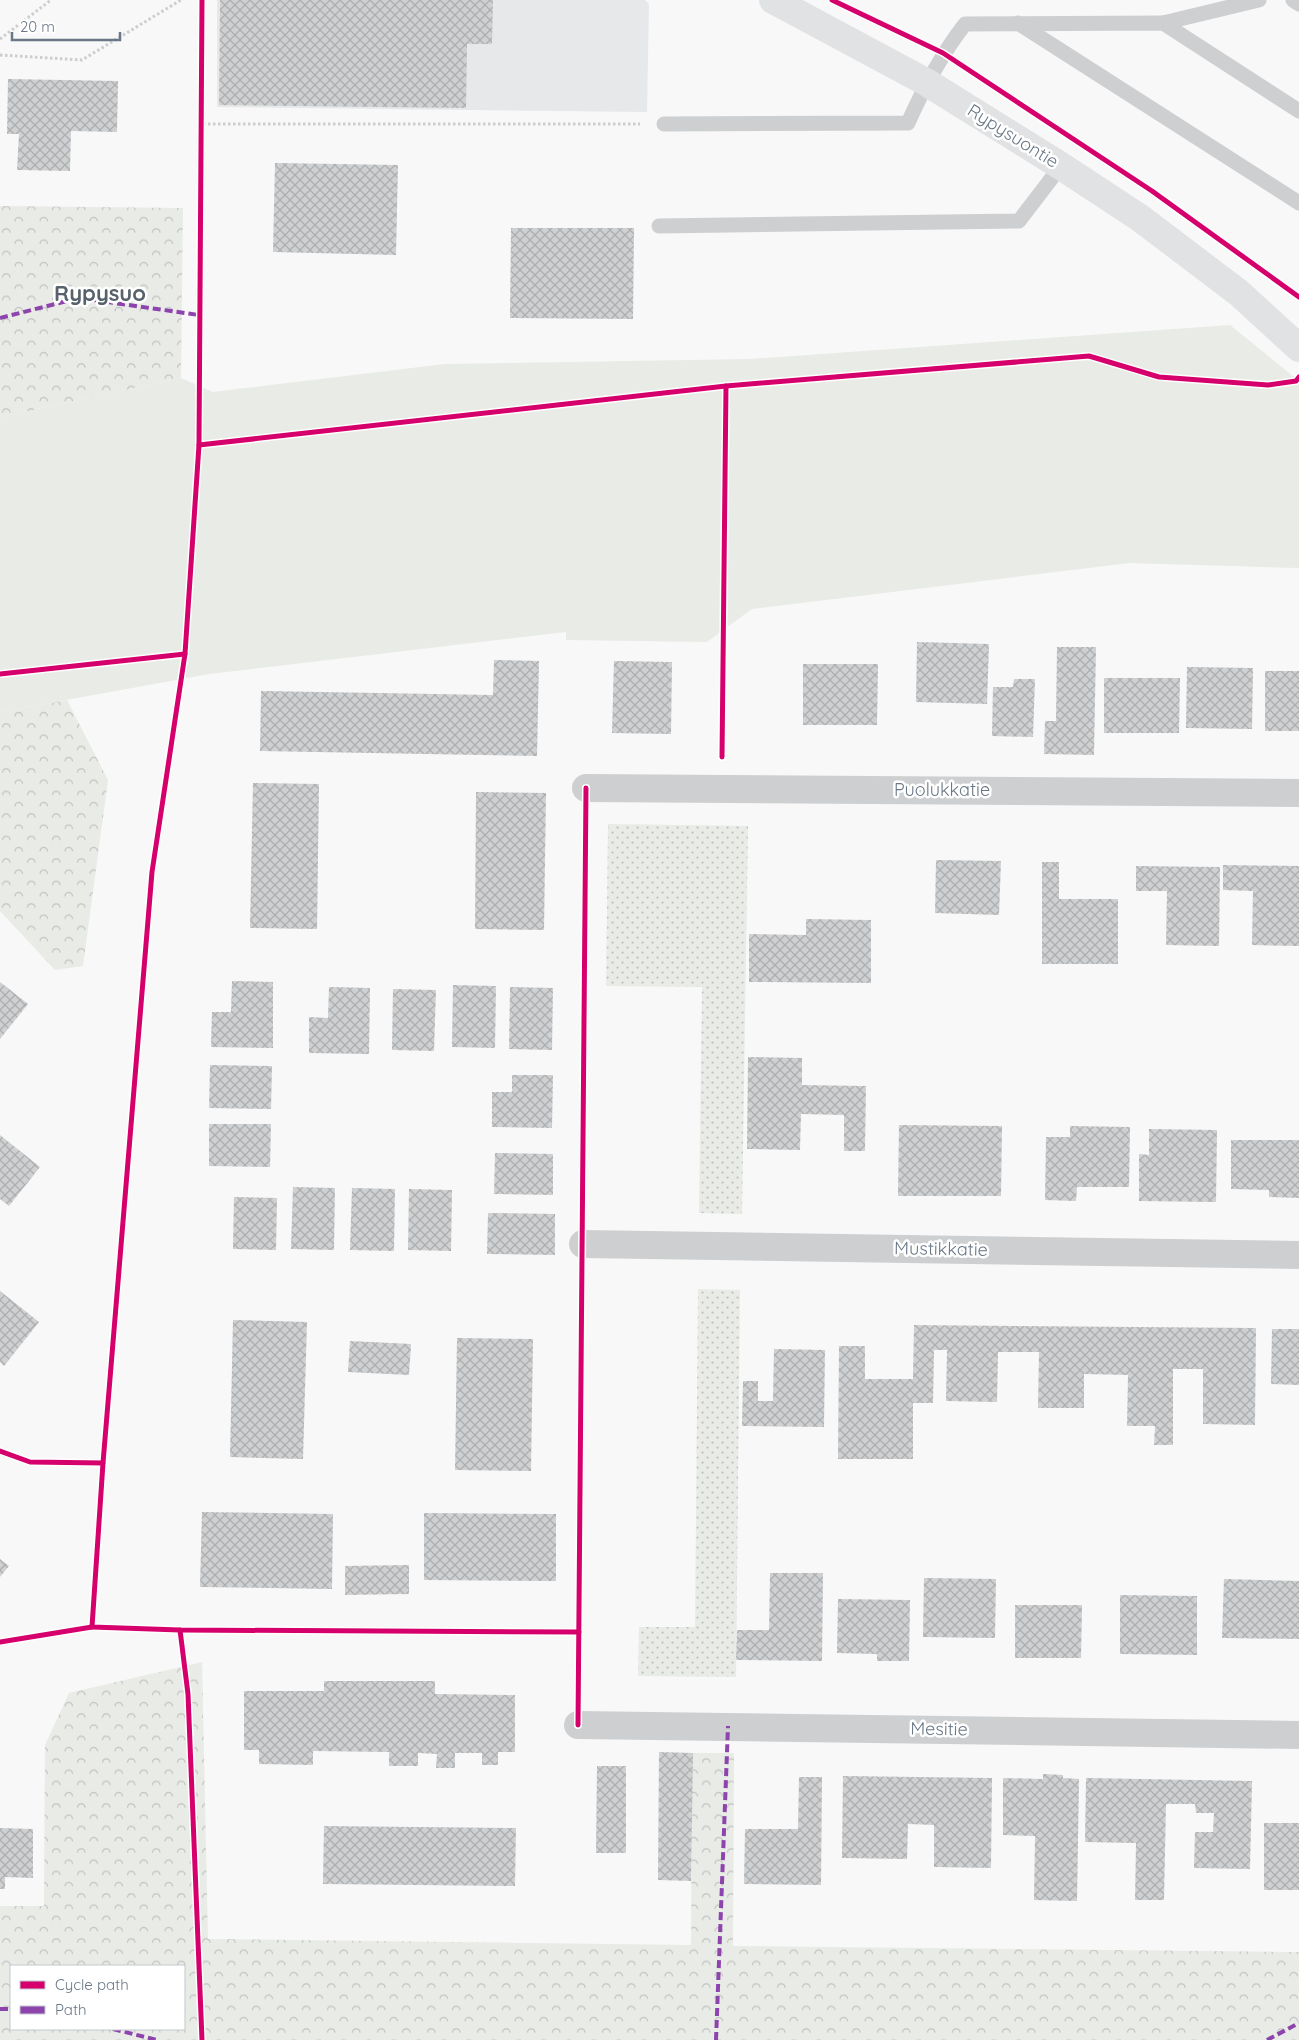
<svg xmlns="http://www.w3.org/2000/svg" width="1299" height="2040" viewBox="0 0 1299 2040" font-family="Quicksand,sans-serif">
<defs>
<pattern id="forest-crowns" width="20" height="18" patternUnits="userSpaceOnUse" patternTransform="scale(1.25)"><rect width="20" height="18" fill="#e8ebe6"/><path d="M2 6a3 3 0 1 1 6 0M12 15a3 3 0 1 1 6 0" fill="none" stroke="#c0c3c0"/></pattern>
<pattern id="park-dots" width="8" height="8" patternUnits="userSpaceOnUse" patternTransform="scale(1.25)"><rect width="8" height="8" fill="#e8ebe6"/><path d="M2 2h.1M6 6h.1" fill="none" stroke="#c0c3c0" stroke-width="1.8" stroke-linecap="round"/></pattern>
<pattern id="building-cross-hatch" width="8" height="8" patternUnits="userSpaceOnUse" patternTransform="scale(1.25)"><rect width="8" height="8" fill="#cfd0d2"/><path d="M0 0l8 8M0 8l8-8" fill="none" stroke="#acaeb0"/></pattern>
</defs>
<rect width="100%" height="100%" fill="#f8f8f8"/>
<polygon fill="#e7e8e9" points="217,0 645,0 649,4 647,112 217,107"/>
<polygon fill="#e8ebe6" points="1230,325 1299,381 1299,568 1130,563 752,609 707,642 566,640 566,632 209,674 0,712 0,417 181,378 213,392 445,364 750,359"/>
<g fill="url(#forest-crowns)" fill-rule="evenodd">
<polygon points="0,206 183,208 181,378 0,417"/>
<polygon points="67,700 108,780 83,966 55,970 0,911 0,712"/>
<path d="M202,1662L208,1939L691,1945L692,1753H734L733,1946L1299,1952V2040H0V1906H44L45,1745L69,1693ZM11,1966H184V2029H11Z"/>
</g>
<g fill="url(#park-dots)">
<polygon points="608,824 748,826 742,1214 699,1213 702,987 606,986"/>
<polygon points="698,1289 740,1290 736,1677 638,1676 639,1627 695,1627"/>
</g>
<g fill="url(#building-cross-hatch)">
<polygon points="220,0 493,0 492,44 467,44 466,108 219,105"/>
<polygon points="8,79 118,81 117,132 71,131 70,171 17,170 19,134 7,134"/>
<polygon points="275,163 398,165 396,255 273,252"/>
<polygon points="511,228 634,228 633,319 510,318"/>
<polygon points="917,642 989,644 987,704 916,702"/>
<polygon points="1057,647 1096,647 1094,755 1044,754 1045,721 1056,721"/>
<polygon points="494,660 539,661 537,756 260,751 261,691 493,695"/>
<polygon points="614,661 672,662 671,734 612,733"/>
<polygon points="803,664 878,664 877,725 803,725"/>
<polygon points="1187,667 1253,668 1252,729 1186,728"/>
<rect x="1265" y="671" width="34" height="60"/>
<polygon points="1104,678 1180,678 1179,733 1104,733"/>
<polygon points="1014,679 1035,679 1033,737 992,736 993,687 1013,687"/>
<polygon points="253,783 319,784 317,929 250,928"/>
<polygon points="476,792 546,793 544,930 475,929"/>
<polygon points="936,860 1001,861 999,915 935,913"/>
<polygon points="1042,862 1059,862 1059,899 1118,899 1118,964 1042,964"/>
<polygon points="1223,865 1299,866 1299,946 1252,945 1253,891 1223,890"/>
<polygon points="1136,866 1220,867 1219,946 1166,945 1167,891 1136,891"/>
<polygon points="806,919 871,920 871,983 749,982 749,934 806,935"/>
<polygon points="232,981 273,982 273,1048 211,1047 212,1012 231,1012"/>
<polygon points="0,982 28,1004 0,1039"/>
<polygon points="453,985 496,986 495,1048 452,1047"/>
<polygon points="329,987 370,988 369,1054 309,1053 309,1017 328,1018"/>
<polygon points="510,987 553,988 552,1050 509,1049"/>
<polygon points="393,989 436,990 434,1051 392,1050"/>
<polygon points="748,1057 802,1058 802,1085 866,1086 865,1151 844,1151 844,1115 801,1114 800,1150 747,1149"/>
<polygon points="210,1065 272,1066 271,1109 209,1108"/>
<polygon points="512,1075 553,1075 552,1128 492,1127 492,1092 512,1092"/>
<polygon points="209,1124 271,1124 270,1167 209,1166"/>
<polygon points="899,1125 1002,1126 1001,1196 898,1196"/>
<polygon points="1070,1126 1130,1127 1129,1187 1077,1187 1076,1201 1045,1200 1046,1137 1070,1137"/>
<polygon points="1149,1129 1217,1130 1216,1202 1139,1201 1139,1154 1149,1155"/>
<polygon points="0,1135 40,1167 9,1206 0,1199"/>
<polygon points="1231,1140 1299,1140 1299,1198 1269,1197 1269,1190 1231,1189"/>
<polygon points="495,1153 553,1154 553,1195 494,1194"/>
<polygon points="293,1187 335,1188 334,1250 291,1249"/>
<polygon points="352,1188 395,1189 394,1251 350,1250"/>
<polygon points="409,1189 452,1190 451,1251 408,1250"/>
<polygon points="234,1197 277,1198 276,1250 233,1249"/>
<polygon points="488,1213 555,1214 555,1255 487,1254"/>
<polygon points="0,1291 39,1322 4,1366 0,1362"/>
<polygon points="233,1320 307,1322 303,1459 230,1457"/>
<polygon points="914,1325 1256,1328 1255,1425 1203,1424 1203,1369 1173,1369 1173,1445 1154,1445 1155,1426 1127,1426 1128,1375 1084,1374 1084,1408 1038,1408 1039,1352 998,1352 997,1402 946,1401 947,1350 934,1350 933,1403 913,1403 913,1459 838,1459 839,1346 865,1346 865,1379 913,1379"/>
<polygon points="1272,1329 1299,1329 1299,1385 1271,1384"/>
<polygon points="457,1338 533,1339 531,1471 455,1470"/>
<polygon points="350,1341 411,1344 409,1375 348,1372"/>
<polygon points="774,1349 825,1350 824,1427 742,1426 743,1381 758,1381 758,1401 773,1401"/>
<polygon points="202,1512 333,1514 332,1589 200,1587"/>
<polygon points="424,1513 556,1514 556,1581 424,1580"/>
<polygon points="0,1559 9,1566 0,1577"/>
<polygon points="409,1565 409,1594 345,1595 345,1566"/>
<polygon points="770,1573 823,1573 822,1661 736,1660 737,1630 769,1630"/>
<polygon points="924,1578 996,1579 995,1638 923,1637"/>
<polygon points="1224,1579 1299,1581 1299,1639 1222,1638"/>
<polygon points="1120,1595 1197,1596 1197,1655 1120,1654"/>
<polygon points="838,1599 910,1600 909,1661 877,1661 877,1654 837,1653"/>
<polygon points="1015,1605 1082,1605 1081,1658 1015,1658"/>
<polygon points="324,1681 435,1681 435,1694 515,1695 515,1752 498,1752 498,1765 482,1765 482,1753 455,1753 455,1768 436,1768 437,1754 418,1753 418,1766 389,1766 389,1752 313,1751 313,1765 259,1764 259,1750 244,1750 244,1691 324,1691"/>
<polygon points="659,1752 693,1753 691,1881 658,1880"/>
<polygon points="597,1766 626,1766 626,1853 596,1853"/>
<polygon points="1043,1774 1063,1775 1063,1778 1079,1779 1077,1901 1034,1900 1035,1836 1003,1835 1003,1778 1043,1779"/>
<polygon points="843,1776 992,1778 991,1868 934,1867 934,1825 908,1824 907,1859 842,1858"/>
<polygon points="799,1777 822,1777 821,1885 744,1884 745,1829 798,1829"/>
<polygon points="1086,1778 1252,1781 1250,1869 1194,1868 1195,1832 1213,1832 1214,1813 1196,1813 1195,1804 1166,1804 1164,1900 1135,1900 1136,1843 1085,1842"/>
<rect x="1264" y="1823" width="35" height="67"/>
<polygon points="324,1826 516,1828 515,1886 323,1884"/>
<polygon points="0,1828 33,1829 33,1878 5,1877 5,1889 0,1889"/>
</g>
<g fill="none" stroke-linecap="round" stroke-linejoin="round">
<g stroke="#cccdce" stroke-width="3" stroke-dasharray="2.5 2.5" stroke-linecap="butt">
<polyline points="0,39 51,0"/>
<polyline points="0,55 82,60 181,0"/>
<polyline points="203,124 640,124"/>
</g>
<g stroke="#cecfd1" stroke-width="15">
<polyline points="1293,0 1299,4"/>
<polyline points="1018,23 1299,203"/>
<polyline points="1163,23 1259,0"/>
<path d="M664,124L908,123C924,87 941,55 965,24L1163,23L1299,111"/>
<polyline points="659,226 1019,221 1061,166"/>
</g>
<g stroke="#cecfd1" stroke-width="28">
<polyline points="586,788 1299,793"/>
<polyline points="583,1244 1299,1255"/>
<polyline points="578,1725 1299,1735"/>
</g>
<polyline stroke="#e1e2e3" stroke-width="28" points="773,0 926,82 1061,166 1140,218 1239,293 1299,348"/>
<g stroke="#8e44ad" stroke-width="4" stroke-dasharray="8 4" stroke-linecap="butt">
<polyline points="0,318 79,298 199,315"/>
<polyline points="0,2009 11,2009"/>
<polyline points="113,2029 157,2040"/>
<polyline points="716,2040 728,1726"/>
<polyline points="1267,2040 1299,2023"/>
</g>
<g stroke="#fff" stroke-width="8">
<g id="cycleway">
<polyline points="202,0 199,445 185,654 152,872 103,1463 92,1627 180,1630 579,1632"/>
<polyline points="832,0 943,53 1152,191 1299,297"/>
<polyline points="199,445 726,386 1089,356 1159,377 1268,385 1296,381 1299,377"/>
<polyline points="0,674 185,654"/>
<polyline points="722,757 726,386"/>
<polyline points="0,1451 30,1462 103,1463"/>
<polyline points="180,1630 188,1694 202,2040"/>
<polyline points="0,1642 92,1627"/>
<polyline points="578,1725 586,788"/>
</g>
</g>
<use href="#cycleway" stroke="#d6006c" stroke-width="5"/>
</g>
<g text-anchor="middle" stroke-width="5" stroke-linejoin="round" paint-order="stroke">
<g font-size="18" fill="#697786" stroke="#fff">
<text transform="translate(1013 136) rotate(32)" y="6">Rypysuontie</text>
<text x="942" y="796">Puolukkatie</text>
<text transform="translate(941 1249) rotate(1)" y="6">Mustikkatie</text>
<text transform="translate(939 1729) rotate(1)" y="6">Mesitie</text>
</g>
<g font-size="22" font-weight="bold" fill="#57616b" stroke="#fff">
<text x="100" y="301">Rypysuo</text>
</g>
</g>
<rect x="10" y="1965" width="175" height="65" fill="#ffffff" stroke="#c3c9cf"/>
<rect x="20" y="1981" width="25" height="8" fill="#d6006c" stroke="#c3c9cf"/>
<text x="55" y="1990" font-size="15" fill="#697786">Cycle path</text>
<rect x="20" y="2006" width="25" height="8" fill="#8e44ad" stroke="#c3c9cf"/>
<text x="55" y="2015" font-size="15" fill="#697786">Path</text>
<path d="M12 32v8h108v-8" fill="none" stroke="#697786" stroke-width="2.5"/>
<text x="20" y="32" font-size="15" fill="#697786" stroke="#ffffff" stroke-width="4" paint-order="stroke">20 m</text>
</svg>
